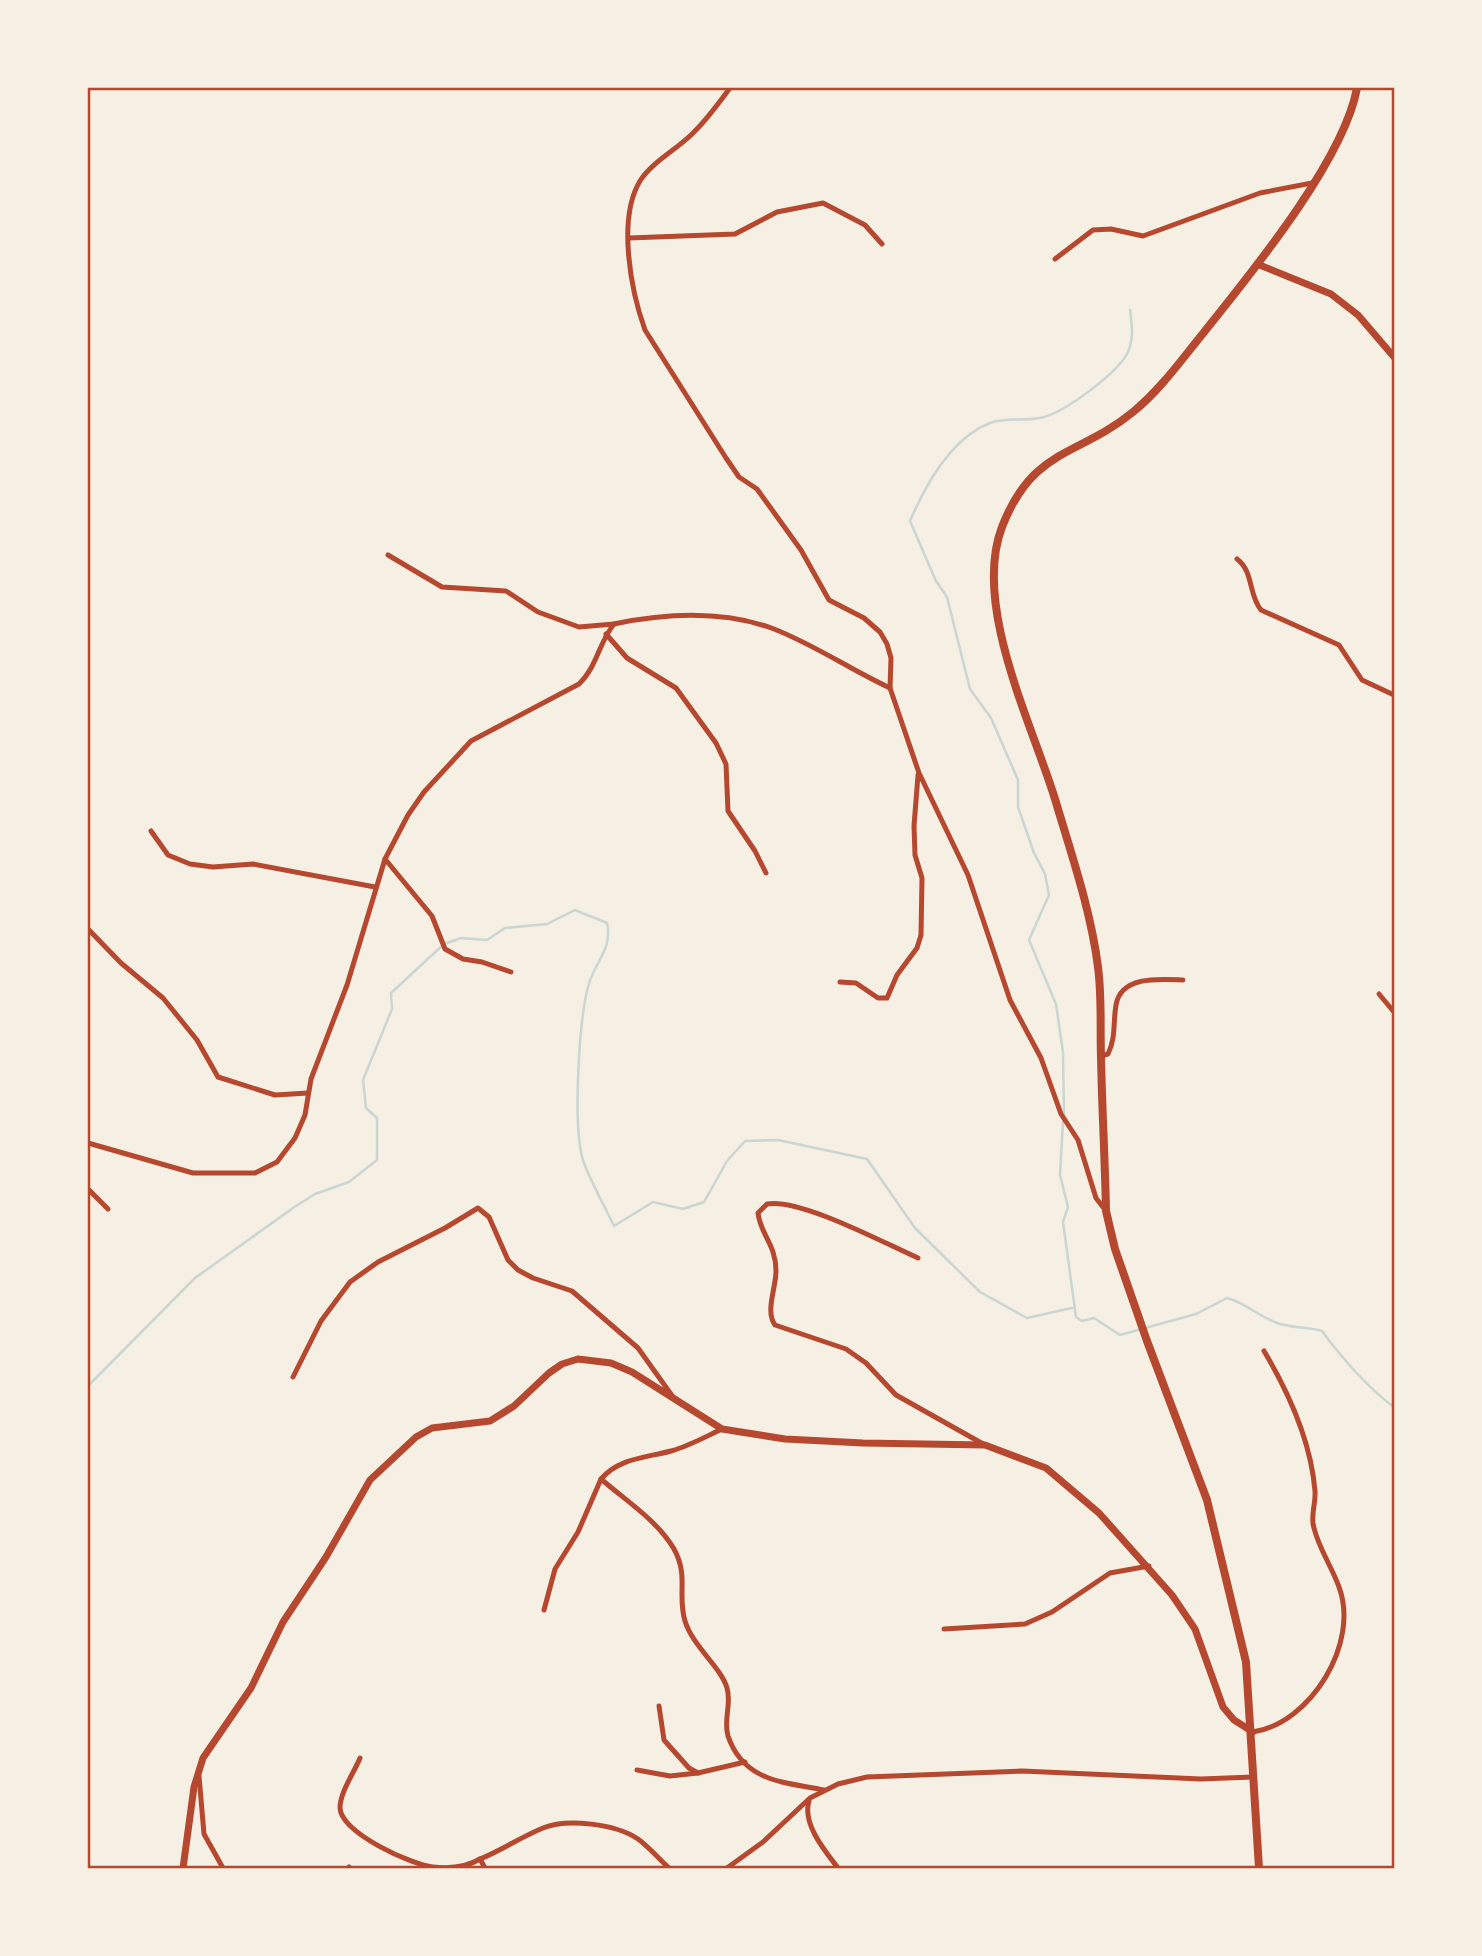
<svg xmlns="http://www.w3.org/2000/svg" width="1482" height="1956" viewBox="0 0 1482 1956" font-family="Poppins,sans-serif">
<rect width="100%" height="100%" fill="#f6efe4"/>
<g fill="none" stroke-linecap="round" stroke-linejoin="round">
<g stroke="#c9d6d2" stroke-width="2.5">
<path d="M1064,1115L1063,1052L1056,1004L1029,940L1049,895L1045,874L1034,853L1018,807V780L991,718L970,689L947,597L936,581L910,521C925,486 951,438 990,423C1006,417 1027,422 1044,417C1066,411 1118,373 1128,352C1134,338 1132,325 1130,310"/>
<path d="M1063,1121L1060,1175L1068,1207L1063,1222L1076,1317L1082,1321L1094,1318L1120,1335L1196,1314L1227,1298C1246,1303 1258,1316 1277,1323C1291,1328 1308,1327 1322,1331C1340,1356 1370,1390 1394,1407"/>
<path d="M88,1386L195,1278L293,1208L315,1194L349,1182L377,1160V1118L366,1108L363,1080L392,1009L391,993L444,944L461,938L487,940L505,928L547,924L575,910L607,923C613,950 594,962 588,987C579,1022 572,1131 584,1163C592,1184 604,1205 614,1226L653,1202L683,1209L704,1202L727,1161L745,1141L778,1140L867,1159L915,1228L980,1292L1027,1318L1072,1308"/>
</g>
<g stroke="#b5482f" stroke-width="5">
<path d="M730,88C719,103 706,121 692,134C676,150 652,162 640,181C617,219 631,291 645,330L726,458L739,477L757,489L801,550L829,600L864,618L880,632L887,644L891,658L890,688L919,773L968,875L1010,1000L1041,1058L1061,1114L1078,1140L1096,1198L1106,1211"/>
<polyline points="629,238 735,234 777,212 823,203 865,225 882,244"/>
<polyline points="1055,259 1093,230 1111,229 1143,236 1260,193 1312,183"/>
<path d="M1237,559C1254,572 1248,594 1261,610L1339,645L1362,680L1394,695"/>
<path d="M614,624C667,613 723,610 774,629C815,645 851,670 890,688"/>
<polyline points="606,634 627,658 676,688 716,743 726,764 728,811 755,851 766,873"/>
<polyline points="151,831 168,855 190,864 213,867 253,864 375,887"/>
<polyline points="385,859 432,916 445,949 463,959 482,962 511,972"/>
<polyline points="88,929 121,963 163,998 197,1040 218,1077 275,1095 308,1093"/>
<polyline points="840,982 856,983 878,998 887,998 897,975 917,948 921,935 922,878 915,855 914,826 918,775"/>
<polyline points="1379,994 1394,1012"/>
<path d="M1101,1056L1108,1054C1116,1038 1113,1022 1116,1005C1121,975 1161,979 1183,980"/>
<path d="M88,1143L193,1173H255L277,1162L295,1138L305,1115L311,1079L347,985L385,859L408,815L424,792L471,741L579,684C597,667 599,642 614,624L579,627L538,612L506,591L442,587L388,555"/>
<polyline points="88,1189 108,1209"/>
<path d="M918,1258C884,1243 800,1198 767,1204L758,1213C760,1234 776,1244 776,1271C776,1288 765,1311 775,1325L846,1349L866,1363L896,1395L985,1445"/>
<polyline points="293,1377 321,1321 350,1282 378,1262 445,1228 478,1208 489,1217 508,1260 518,1270 533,1278 572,1291 638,1348 673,1397"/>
<path d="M722,1429C705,1437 689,1446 671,1451C645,1458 619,1458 601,1479C625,1500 657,1520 674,1549C689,1576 677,1595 685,1621C693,1647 721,1667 727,1688C732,1703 723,1720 728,1736C744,1783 786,1782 824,1790"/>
<polyline points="544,1610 555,1569 578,1532 601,1479"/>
<polyline points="944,1629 1025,1624 1052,1612 1110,1573 1149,1566"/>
<polyline points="659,1706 664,1740 689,1768 698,1773 745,1762"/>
<path d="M1253,1732C1311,1723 1360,1643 1339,1587C1332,1567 1319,1549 1314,1528C1310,1516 1316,1504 1315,1491C1311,1442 1289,1393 1264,1351"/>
<path d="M360,1758C354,1773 340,1792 340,1808C341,1833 412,1865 433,1867C450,1869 465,1868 480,1859"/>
<polyline points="637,1770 670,1776 698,1773"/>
<polyline points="199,1776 204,1834 223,1868"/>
<path d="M809,1801C802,1824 825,1851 838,1868"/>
<polyline points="349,1867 350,1868"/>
<path d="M485,1868L480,1859C502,1850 521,1837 543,1828C567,1818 616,1824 638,1839C649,1847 659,1859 669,1868"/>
<polyline points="727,1868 763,1842 810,1798 838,1784 867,1777 1022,1771 1201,1779 1253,1777"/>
</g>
<g stroke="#b5482f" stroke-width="7">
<polyline points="1257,264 1331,294 1358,315 1394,357"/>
<polyline points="183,1868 194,1787 203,1758 251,1688 283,1622 326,1557 370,1480 416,1437 432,1428 490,1421 514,1406 549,1373 562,1364 578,1359 611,1363 632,1372 722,1429 785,1439 863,1443 985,1445 1046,1468 1099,1513 1172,1595 1195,1629 1223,1707 1234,1720 1253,1732"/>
</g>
<path stroke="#b5482f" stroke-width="8" d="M1259,1868L1246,1662L1207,1500L1147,1341L1115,1249L1106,1211C1105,1160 1102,1108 1101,1057C1100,1027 1102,997 1098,967C1091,911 1071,853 1055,799C1032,724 972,605 1002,527C1033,447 1078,457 1133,412C1161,389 1182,359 1205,331C1252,272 1344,160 1357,88"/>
</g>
<rect width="1482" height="1956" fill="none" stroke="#f6efe4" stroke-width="178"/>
<rect x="89" y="89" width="1304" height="1778" fill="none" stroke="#b5482f" stroke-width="2.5"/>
</svg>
